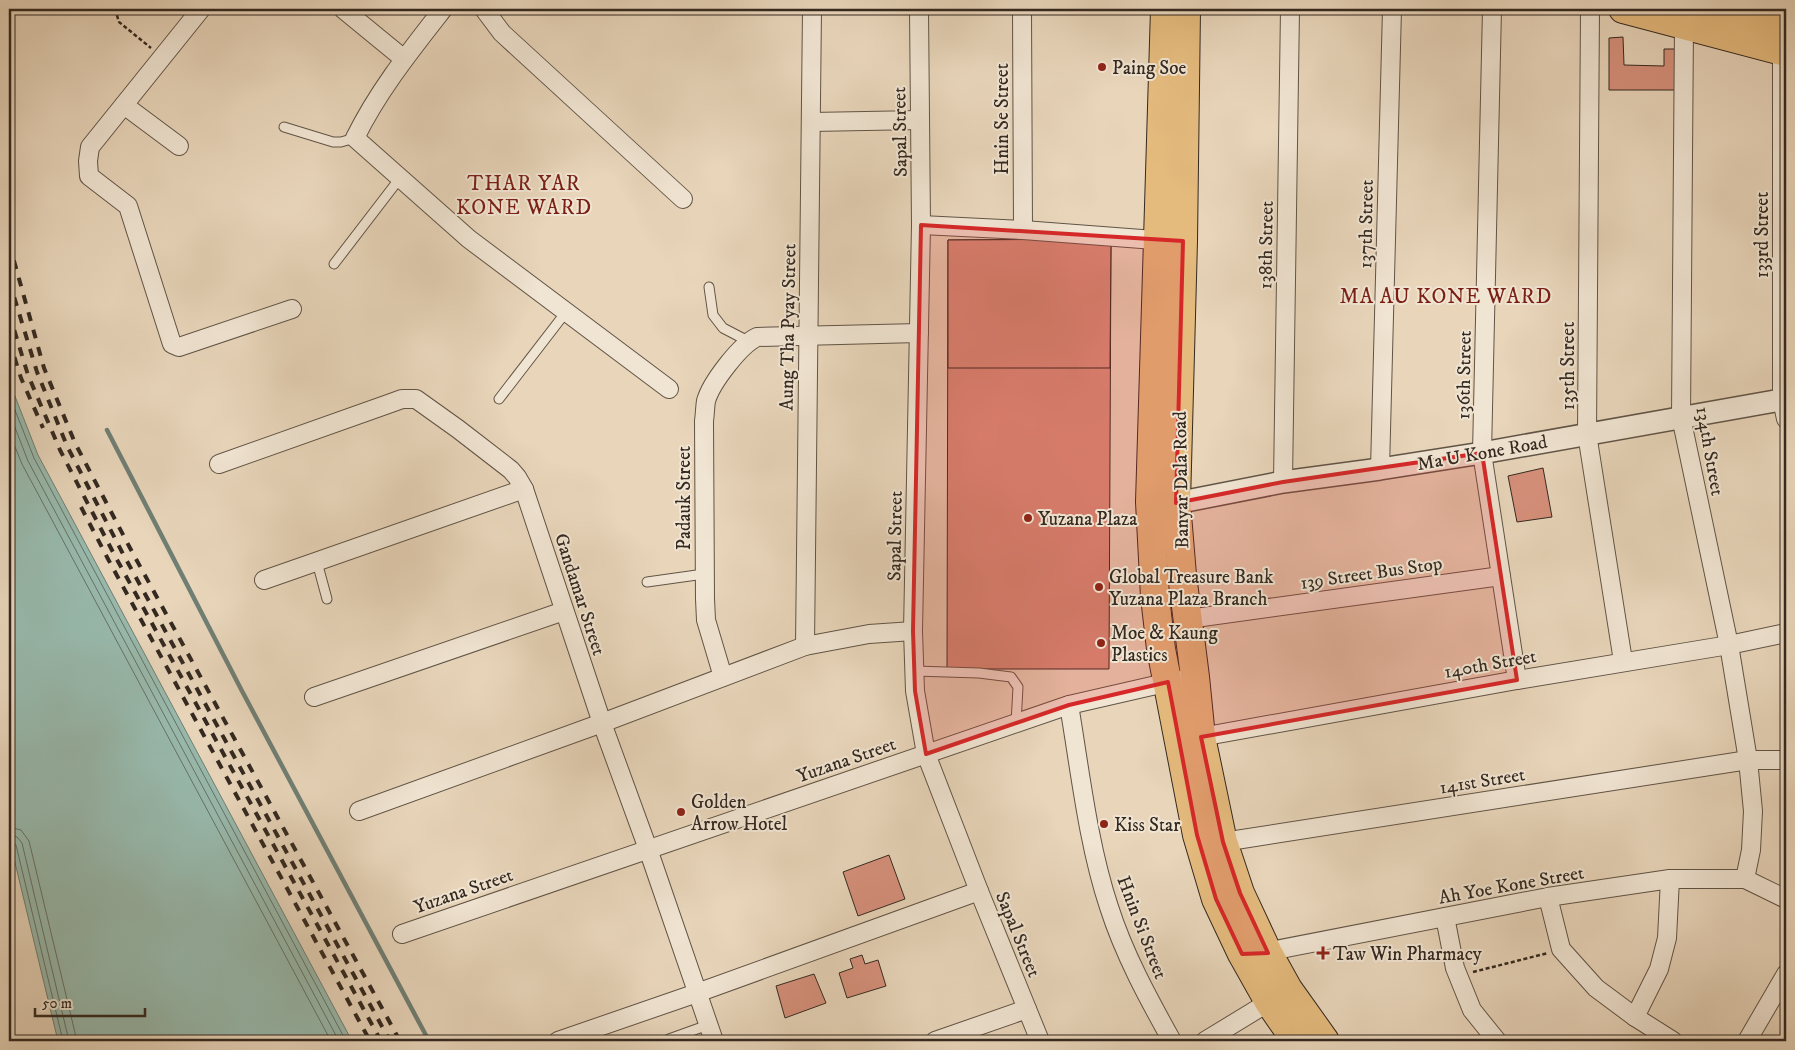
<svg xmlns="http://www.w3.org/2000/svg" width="1795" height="1050" viewBox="0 0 1795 1050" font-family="'IM FELL DW Pica',serif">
<rect width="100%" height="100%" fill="#e8d5ba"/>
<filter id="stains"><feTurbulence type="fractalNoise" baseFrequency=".004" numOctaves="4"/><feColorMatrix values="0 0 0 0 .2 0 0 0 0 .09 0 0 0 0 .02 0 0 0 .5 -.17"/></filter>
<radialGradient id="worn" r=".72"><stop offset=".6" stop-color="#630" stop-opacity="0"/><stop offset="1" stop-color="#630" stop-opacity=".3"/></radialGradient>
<polygon fill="#98b9ac" stroke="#707f74" points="9,381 38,455 352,1041 58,1041 11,846 9,800"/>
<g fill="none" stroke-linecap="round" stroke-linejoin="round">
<g stroke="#667166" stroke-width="1">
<polyline points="9,395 34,458 346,1041"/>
<polyline points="9,412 28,461 339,1041"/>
<polyline points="9,432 22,464 331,1041"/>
<polyline points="9,827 21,830 29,841 77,1041"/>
<polyline points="9,834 17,837 22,843 69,1041"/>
<polyline points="9,841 13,841 16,845 63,1041"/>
</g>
<polyline stroke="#707f74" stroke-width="4.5" points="107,430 242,691 429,1041"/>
</g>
<g fill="#d6907b" stroke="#342920">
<polygon points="1623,37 1624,65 1664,66 1664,49 1676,49 1676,90 1609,90 1609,38"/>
<polygon points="1111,239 1109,669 947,669 948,240"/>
<polygon points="1111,239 1110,368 948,368 948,240"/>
<polygon points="1543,468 1552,517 1517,522 1508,476"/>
<polygon points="889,855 905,899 858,916 843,872"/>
<polygon points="862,955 865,964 878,960 886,986 847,998 839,973 853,968 850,959"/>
<polygon points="814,974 826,1003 785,1018 776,986"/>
</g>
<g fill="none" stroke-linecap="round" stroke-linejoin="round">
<g stroke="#615446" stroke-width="11">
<g id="service">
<polyline points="284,127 333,142 341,142 355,138"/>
<polyline points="334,264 400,178"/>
<polyline points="709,287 713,315 723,328 748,341"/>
<polyline points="499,399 566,312"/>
<polyline points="317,562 327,599"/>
<polyline points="647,582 704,574"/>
<polyline points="914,671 979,673 1011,677 1018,687 1016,723"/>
<polyline points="669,1039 708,1025"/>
</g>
</g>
<g stroke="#615446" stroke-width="20">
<g id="minor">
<polyline points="201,9 90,147 88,161 89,176 128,206 172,344 179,347 292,309"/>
<polyline points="343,9 404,59"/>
<path d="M443,9C411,50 378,91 355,138L469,239L669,389"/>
<polyline points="484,9 502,33 683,199"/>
<polyline points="919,9 921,225 913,631 915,691 926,754 979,891 1040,1041"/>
<polyline points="1022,9 1023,230"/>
<polyline points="1492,9 1482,453 1517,680"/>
<polyline points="1590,9 1587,434 1623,661"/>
<polyline points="1684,25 1681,417 1729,645 1748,760 1753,811 1751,850 1745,879"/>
<polyline points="1782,51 1782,400 1786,419"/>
<polyline points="124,105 179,146"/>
<polyline points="811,122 920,120"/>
<polyline points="921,225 1023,230 1168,241"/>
<polyline points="219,464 391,403 402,399 416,399 458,429 511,470 517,477 524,489 602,723 648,849 714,1041"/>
<polyline points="1380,469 1392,9"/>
<polyline points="1283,482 1290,9"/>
<polyline points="264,580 524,489"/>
<polyline points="1188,619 1501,576"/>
<polyline points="805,646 812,9"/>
<path d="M723,677L706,620L705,599L704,421C705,414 705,407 706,401C711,383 740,345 757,337L919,333"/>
<polyline points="314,697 564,611"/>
<path d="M1069,705C1080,770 1088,844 1109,907C1124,954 1148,998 1172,1041"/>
<polyline points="1201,737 1517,680 1729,645 1786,633"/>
<polyline points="359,811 602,723 805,646 869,634 913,631"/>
<polyline points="1223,842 1748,760 1786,760"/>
<polyline points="1548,897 1561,949 1596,988 1635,1017 1673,1041"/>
<polyline points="1445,917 1455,968 1472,1010 1497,1041"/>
<polyline points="402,934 1069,705 1178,680"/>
<polyline points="1260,953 1548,897 1670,879 1745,879 1786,899"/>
<polyline points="1635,1017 1659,969 1667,938 1670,879"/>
<polyline points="558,1041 697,993 979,891"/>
<polyline points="935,1041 1027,1009"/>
<polyline points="1205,1041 1269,1002"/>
<polyline points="1747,1041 1786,974"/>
</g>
</g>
<g stroke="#615446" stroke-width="24">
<polyline id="tertiary" points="1176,503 1283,482 1380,469 1482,453 1786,399"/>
</g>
<g stroke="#342920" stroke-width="30">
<g id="primary">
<polyline points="1165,9 1150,502 1155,597 1161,649 1197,835 1216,899 1242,954 1269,1002 1296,1041"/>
<polyline points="1186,9 1183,241 1176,503 1182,575 1195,677 1201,737 1223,842 1240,893 1268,953 1288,989 1325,1041"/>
<polyline points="1623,9 1786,52"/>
<polyline points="1713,9 1786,27"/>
</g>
</g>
<g stroke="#342920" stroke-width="2.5" stroke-dasharray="4 2.5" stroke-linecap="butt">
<polyline points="115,9 119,22 151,48"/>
<polyline points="1473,972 1548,953"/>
</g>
<use href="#service" stroke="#f0e4d2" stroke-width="9"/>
<use href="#minor" stroke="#f0e4d2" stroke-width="18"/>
<use href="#tertiary" stroke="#f0e4d2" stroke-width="21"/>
<use href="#primary" stroke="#e4ba7d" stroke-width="28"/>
<g stroke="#342920" stroke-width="4" stroke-dasharray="9 9" stroke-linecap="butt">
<polyline points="9,243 44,368 75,443 130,548 400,1041"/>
<polyline points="9,280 37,372 67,446 122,552 390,1041"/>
<polyline points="9,313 28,375 60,450 115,556 381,1041"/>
<polyline points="9,340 21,378 43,428"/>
<polyline points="81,507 108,559 370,1041"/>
</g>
</g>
<path fill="#d62828" fill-opacity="0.2" stroke="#d62828" stroke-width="4" stroke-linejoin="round" d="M921,225L1183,241L1176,503L1283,482L1482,453L1517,680L1201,737L1223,842L1240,893L1268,953L1242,954L1216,899L1197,835L1168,682L1069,705L926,754L915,691L913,631Z"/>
<g fill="#8f2418" stroke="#f0e4d2" stroke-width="2">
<circle cx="1102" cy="67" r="5"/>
<circle cx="1028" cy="518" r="5"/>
<circle cx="1099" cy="587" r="5"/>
<circle cx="1101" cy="643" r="5"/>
<circle cx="681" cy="812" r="5"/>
<circle cx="1104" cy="824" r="5"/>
<path d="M1320.5 945.5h5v5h5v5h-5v5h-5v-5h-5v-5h5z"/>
</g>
<g text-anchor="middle" stroke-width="4" stroke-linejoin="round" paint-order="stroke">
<g font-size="19" fill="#342920" stroke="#f0e4d2" text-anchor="start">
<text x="1112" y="74">Paing Soe</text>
<text x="1038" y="525">Yuzana Plaza</text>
<text x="1109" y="583">Global Treasure Bank<tspan x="1109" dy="22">Yuzana Plaza Branch</tspan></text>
<text x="1111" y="639">Moe &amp; Kaung<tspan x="1111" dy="22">Plastics</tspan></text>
<text x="691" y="808">Golden<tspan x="691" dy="22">Arrow Hotel</tspan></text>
<text x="1114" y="831">Kiss Star</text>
<text x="1333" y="960">Taw Win Pharmacy</text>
</g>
<g font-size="19" fill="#342920" stroke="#f0e4d2">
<text transform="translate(1001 119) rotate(-90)" y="7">Hnin Se Street</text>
<text transform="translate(899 132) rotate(-91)" y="7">Sapal Street</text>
<text transform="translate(1365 224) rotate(-89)" y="7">137th Street</text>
<text transform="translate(1761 235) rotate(-90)" y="7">133rd Street</text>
<text transform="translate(1265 245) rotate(-89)" y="7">138th Street</text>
<text transform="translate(787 327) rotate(-89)" y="7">Aung Tha Pyay Street</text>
<text transform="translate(1567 366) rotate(-90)" y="7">135th Street</text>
<text transform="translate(1463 375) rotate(-89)" y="7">136th Street</text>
<text transform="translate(1711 451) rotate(80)" y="7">134th Street</text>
<text transform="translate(1482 452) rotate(-10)" y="7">Ma U Kone Road</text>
<text transform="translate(1180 480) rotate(-91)" y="7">Banyar Dala Road</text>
<text transform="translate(683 498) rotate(-90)" y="7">Padauk Street</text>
<text transform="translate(894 536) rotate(-89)" y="7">Sapal Street</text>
<text transform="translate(1371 572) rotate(-8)" y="7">139 Street Bus Stop</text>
<text transform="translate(581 594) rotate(72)" y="7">Gandamar Street</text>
<text transform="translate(1490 663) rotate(-10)" y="7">140th Street</text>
<text transform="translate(846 759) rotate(-19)" y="7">Yuzana Street</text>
<text transform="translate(1482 780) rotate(-9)" y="7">141st Street</text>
<text transform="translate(1511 884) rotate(-10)" y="7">Ah Yoe Kone Street</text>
<text transform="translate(463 890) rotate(-19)" y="7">Yuzana Street</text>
<text transform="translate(1143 927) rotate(69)" y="7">Hnin Si Street</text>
<text transform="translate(1019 934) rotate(68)" y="7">Sapal Street</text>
</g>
<g font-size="21" letter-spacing="1" fill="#7a1f14" stroke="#f0e4d2">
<text x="524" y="190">THAR YAR<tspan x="524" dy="24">KONE WARD</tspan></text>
<text x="1446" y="303">MA AU KONE WARD</text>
</g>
</g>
<rect width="1795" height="1050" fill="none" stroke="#e8d5ba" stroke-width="30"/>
<rect x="10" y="10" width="1775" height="1030" fill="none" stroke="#342920" stroke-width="2.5"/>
<rect x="15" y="15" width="1765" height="1020" fill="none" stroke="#342920"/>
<path d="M35 1008v8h110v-8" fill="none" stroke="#342920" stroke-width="2.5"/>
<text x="42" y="1008" font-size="15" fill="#342920" stroke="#f0e4d2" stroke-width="4" paint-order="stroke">50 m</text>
<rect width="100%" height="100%" filter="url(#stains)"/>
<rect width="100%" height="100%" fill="url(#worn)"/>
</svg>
